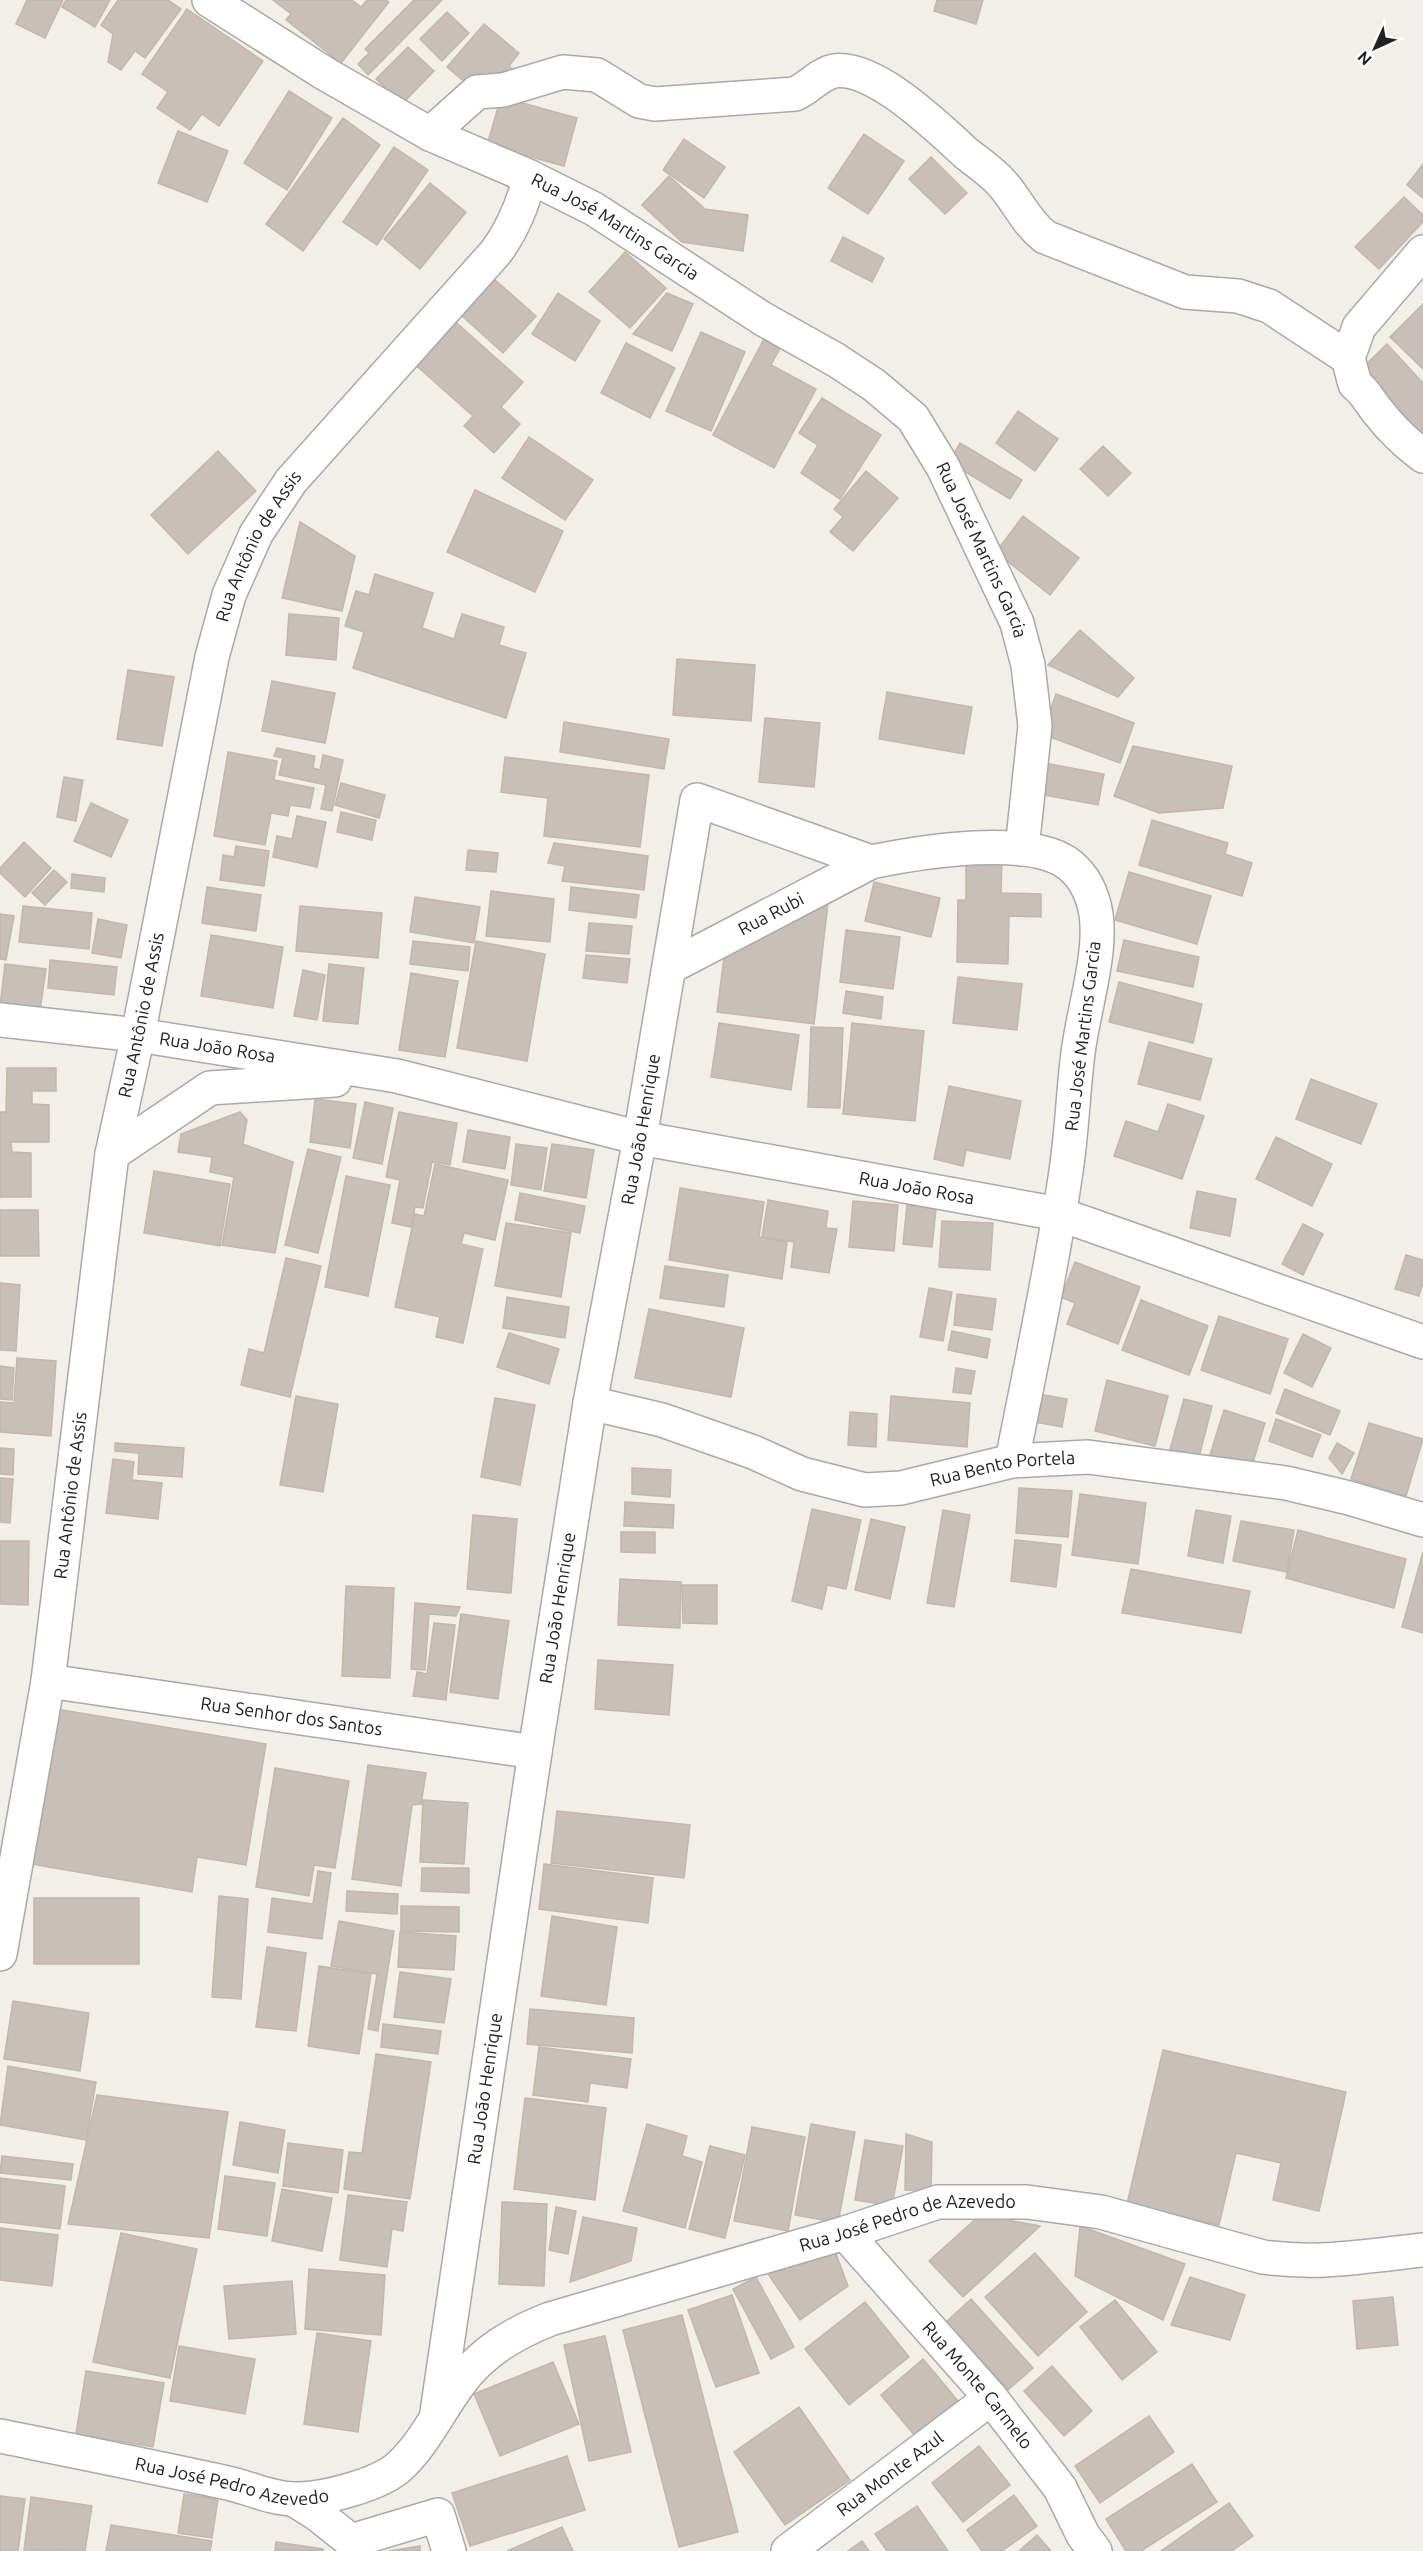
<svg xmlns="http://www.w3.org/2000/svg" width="1423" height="2551" viewBox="0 0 1423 2551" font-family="Ubuntu,sans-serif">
<rect width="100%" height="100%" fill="#f2efe9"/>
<g fill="#c7bfb8" stroke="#c4b6ab" stroke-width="1.5">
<polygon points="27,0 63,0 45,38 16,24"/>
<polygon points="66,0 110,0 95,27 62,7"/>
<polygon points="118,0 168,0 181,9 145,58 135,51 121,70 108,62 113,34 101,25"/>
<polygon points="273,0 352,0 361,7 367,0 386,0 389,2 341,63 286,20 291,14"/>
<polygon points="414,0 442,0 368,75 358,64 369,53 365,49"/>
<polygon points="937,0 983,0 976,24 934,11"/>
<polygon points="187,9 263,61 219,126 202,114 190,130 157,108 168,92 142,74"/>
<polygon points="447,12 469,33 442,61 420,39"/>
<polygon points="484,24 519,53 509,66 516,72 473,89 447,67"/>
<polygon points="408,47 434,71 402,104 376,79"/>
<polygon points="289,91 332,118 287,190 244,163"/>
<polygon points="501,97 577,118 564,166 487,145"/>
<polygon points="343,118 380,145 303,251 266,224"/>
<polygon points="178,131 228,151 207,202 158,183"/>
<polygon points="864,134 904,161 868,214 828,188"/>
<polygon points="684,139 725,167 704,198 663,170"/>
<polygon points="394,147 428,170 377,245 343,222"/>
<polygon points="931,157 967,193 945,214 909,179"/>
<polygon points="1423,164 1423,198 1407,185"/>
<polygon points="669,176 705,209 748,215 743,251 682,242 642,205"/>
<polygon points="430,183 466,212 420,269 384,239"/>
<polygon points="1404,197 1423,215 1423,222 1379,269 1355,247"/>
<polygon points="843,237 884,258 872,282 831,261"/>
<polygon points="625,252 666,288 630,328 589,292"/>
<polygon points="494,279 536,316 503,353 461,315"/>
<polygon points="558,293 600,321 575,361 532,334"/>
<polygon points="667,293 693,304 672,351 633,334"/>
<polygon points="1423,304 1423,369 1390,337"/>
<polygon points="450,317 523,382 501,407 520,424 494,453 464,426 473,416 411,361"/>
<polygon points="701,332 745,352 711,431 666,411"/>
<polygon points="764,339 780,348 771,365 816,389 774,468 713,435"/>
<polygon points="626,343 675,368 650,418 601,393"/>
<polygon points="1387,344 1423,383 1423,441 1358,372"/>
<polygon points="822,398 881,435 840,499 801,473 818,445 799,433"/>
<polygon points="1018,411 1058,439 1035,471 996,443"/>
<polygon points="529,437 593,480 565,520 502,478"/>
<polygon points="960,443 1022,480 1010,499 949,462"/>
<polygon points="1103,446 1131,473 1108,496 1080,469"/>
<polygon points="218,451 256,491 188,554 151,515"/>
<polygon points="866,471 898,498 853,551 830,532 843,517 834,509"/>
<polygon points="475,490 563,531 535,592 447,552"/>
<polygon points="1023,516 1079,558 1050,595 996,552"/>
<polygon points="300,522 355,556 342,611 282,598"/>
<polygon points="375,574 433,593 422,628 454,639 462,614 504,627 499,645 526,653 506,718 353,668 364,632 345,626 356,591 369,595"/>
<polygon points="289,614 339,618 336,660 286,655"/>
<polygon points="1080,630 1134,678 1118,697 1048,665"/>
<polygon points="677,659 755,665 751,721 673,715"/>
<polygon points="128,670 174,677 162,746 117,739"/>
<polygon points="272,681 335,693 325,743 262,731"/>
<polygon points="887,692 972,707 964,754 879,739"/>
<polygon points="1056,694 1134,723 1120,763 1042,734"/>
<polygon points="765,718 820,723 814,787 759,782"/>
<polygon points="564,722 669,739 664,769 560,752"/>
<polygon points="1133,746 1232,766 1223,808 1159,813 1114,796"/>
<polygon points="277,748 315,756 313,768 320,770 323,755 343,760 332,811 321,809 326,785 279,775 283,758 274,756"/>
<polygon points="228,752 277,761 274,780 314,788 310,808 290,805 288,816 271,813 265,845 214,836"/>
<polygon points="505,757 649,775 640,847 544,836 548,798 501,792"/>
<polygon points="1044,763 1104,774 1098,805 1038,794"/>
<polygon points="64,777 83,780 76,821 57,817"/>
<polygon points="341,783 385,795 379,818 335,805"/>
<polygon points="91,803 128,820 111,857 74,841"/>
<polygon points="341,812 376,820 372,840 337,832"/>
<polygon points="297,816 326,822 317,867 273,857 277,836 292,839"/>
<polygon points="1152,820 1228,843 1225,854 1252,863 1242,896 1139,865"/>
<polygon points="24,842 51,868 25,897 0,873 0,868"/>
<polygon points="554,843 648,856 644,890 562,881 565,866 548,863"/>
<polygon points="236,846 269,851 264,886 220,880 223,855 234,857"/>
<polygon points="468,850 498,853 496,872 466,870"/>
<polygon points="966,859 1002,860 1001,893 1041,894 1041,917 1009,916 1008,964 957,962 958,900 966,900"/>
<polygon points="54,870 67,882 45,905 32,893"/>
<polygon points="1129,872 1211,896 1197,944 1115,920"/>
<polygon points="72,874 105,878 104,892 71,888"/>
<polygon points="874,882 940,898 931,937 865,921"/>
<polygon points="207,887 261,895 256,931 202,923"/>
<polygon points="571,887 639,895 636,918 569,910"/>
<polygon points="491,891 554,899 550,942 486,936"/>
<polygon points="415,897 480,907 474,943 410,932"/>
<polygon points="828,903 814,1024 717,1012 726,941"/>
<polygon points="23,906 92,913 89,949 19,942"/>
<polygon points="300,906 382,913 378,958 296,951"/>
<polygon points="0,914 14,916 6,960 0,959"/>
<polygon points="98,919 127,925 121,958 92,953"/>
<polygon points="589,923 632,926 629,954 586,951"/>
<polygon points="846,930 900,937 893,989 840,982"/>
<polygon points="211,935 283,947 273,1008 201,996"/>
<polygon points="1124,940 1199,957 1193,987 1117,971"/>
<polygon points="413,941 470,947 468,971 410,964"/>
<polygon points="476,941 545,954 527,1061 457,1048"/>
<polygon points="586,955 630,959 627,983 583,978"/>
<polygon points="50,960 117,967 114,995 48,988"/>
<polygon points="5,964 46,969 40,1011 0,1006"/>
<polygon points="329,964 364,968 358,1024 323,1021"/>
<polygon points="303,970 325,975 317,1020 294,1016"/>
<polygon points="411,973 458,981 445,1057 399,1050"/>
<polygon points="958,977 1022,984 1017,1030 953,1023"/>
<polygon points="1119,982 1202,1004 1193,1043 1109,1022"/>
<polygon points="846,991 883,997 881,1019 843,1013"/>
<polygon points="719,1023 799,1035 791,1090 711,1077"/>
<polygon points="852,1023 924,1031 915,1121 843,1114"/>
<polygon points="811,1027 843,1028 840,1108 808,1107"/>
<polygon points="1149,1042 1212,1059 1200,1100 1138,1084"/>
<polygon points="7,1068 56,1068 56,1091 32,1091 32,1104 49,1105 49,1142 11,1142 12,1152 31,1153 31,1197 0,1197 0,1112 6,1112"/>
<polygon points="1311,1079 1377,1104 1361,1144 1296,1119"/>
<polygon points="949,1086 1021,1101 1010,1159 966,1150 963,1166 934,1159"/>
<polygon points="315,1099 356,1104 350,1148 310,1142"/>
<polygon points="365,1102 393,1108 382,1164 353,1158"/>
<polygon points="1168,1104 1204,1116 1182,1179 1114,1156 1126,1121 1158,1132"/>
<polygon points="240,1112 247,1120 243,1144 293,1162 275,1253 222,1245 234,1177 210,1172 212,1157 178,1152 181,1134"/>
<polygon points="399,1112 457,1123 450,1165 432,1162 423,1208 415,1207 411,1227 392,1223 400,1180 386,1177"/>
<polygon points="468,1130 510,1137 505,1169 463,1162"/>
<polygon points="1276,1137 1332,1164 1312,1206 1256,1179"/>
<polygon points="516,1144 547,1148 541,1190 511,1185"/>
<polygon points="552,1144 594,1150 586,1198 544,1191"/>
<polygon points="308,1149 341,1157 318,1253 285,1245"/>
<polygon points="435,1164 508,1180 495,1240 464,1233 461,1244 483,1249 463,1343 436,1337 440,1317 395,1307 415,1214 424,1216"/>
<polygon points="154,1171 230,1184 220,1246 144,1233"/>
<polygon points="346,1176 390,1185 368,1296 325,1287"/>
<polygon points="680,1188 764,1202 759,1237 787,1242 782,1279 669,1260"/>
<polygon points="1197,1191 1236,1199 1230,1236 1190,1228"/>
<polygon points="520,1193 585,1206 580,1233 515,1220"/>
<polygon points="768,1200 828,1211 826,1228 837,1229 829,1273 791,1267 794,1242 762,1237"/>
<polygon points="853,1201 898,1205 894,1251 849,1247"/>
<polygon points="907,1205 936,1209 932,1247 903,1244"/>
<polygon points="0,1210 38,1210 39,1256 0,1256"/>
<polygon points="942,1221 993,1223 990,1270 939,1267"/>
<polygon points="506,1223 571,1233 561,1297 495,1286"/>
<polygon points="1303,1224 1323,1234 1303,1275 1282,1264"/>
<polygon points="1406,1255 1423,1260 1423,1282 1419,1296 1395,1289"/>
<polygon points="286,1258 321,1266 290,1397 241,1385 249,1349 264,1353"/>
<polygon points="1075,1262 1140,1287 1118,1344 1067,1324 1075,1303 1061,1297"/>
<polygon points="665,1266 728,1275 724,1307 660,1298"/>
<polygon points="0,1283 20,1285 16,1351 0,1350"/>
<polygon points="929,1288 952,1292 943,1341 920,1337"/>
<polygon points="957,1294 996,1299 992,1330 954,1325"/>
<polygon points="507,1297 569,1307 565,1338 503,1328"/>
<polygon points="1141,1300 1208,1326 1189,1375 1122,1350"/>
<polygon points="649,1309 744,1328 731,1397 635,1378"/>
<polygon points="1219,1316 1288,1339 1270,1394 1201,1370"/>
<polygon points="952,1331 990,1339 987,1358 948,1350"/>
<polygon points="509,1333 559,1349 549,1384 497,1367"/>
<polygon points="1303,1334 1331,1348 1312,1387 1284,1373"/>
<polygon points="17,1358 56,1361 51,1436 0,1432 0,1402 14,1403"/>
<polygon points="0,1366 14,1368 12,1400 0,1399"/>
<polygon points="956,1368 975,1371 971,1394 953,1392"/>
<polygon points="1107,1380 1168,1396 1155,1446 1095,1431"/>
<polygon points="1285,1389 1340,1411 1330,1435 1276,1413"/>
<polygon points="1033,1393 1067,1399 1062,1427 1028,1421"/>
<polygon points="296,1396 338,1404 323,1492 280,1485"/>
<polygon points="891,1396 970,1403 967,1447 888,1440"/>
<polygon points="495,1398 535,1405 520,1485 481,1477"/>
<polygon points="1184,1399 1212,1406 1198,1461 1169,1453"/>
<polygon points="1224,1410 1265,1423 1250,1472 1209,1458"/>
<polygon points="850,1412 877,1414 876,1447 848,1445"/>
<polygon points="1276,1419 1321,1435 1312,1457 1269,1441"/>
<polygon points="1369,1423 1423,1439 1406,1496 1351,1479"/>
<polygon points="115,1443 184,1448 182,1477 138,1474 139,1453 115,1451"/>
<polygon points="1337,1443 1354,1453 1342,1474 1329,1458"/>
<polygon points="0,1448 14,1449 13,1475 0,1474"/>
<polygon points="113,1459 134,1462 132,1480 162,1483 158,1519 106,1513"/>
<polygon points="632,1468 671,1470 670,1497 632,1494"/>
<polygon points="0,1478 13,1479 10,1523 0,1522"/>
<polygon points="1019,1488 1072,1491 1068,1537 1016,1533"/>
<polygon points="1080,1494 1146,1503 1138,1564 1072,1555"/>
<polygon points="625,1502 674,1505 673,1528 624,1526"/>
<polygon points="812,1509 861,1520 846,1589 827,1585 822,1609 792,1601"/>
<polygon points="943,1510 970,1515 954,1607 927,1603"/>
<polygon points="1196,1510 1231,1516 1223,1563 1188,1556"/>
<polygon points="473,1515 517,1519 511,1593 467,1589"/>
<polygon points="871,1519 905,1527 890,1599 855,1590"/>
<polygon points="1241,1521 1294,1530 1287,1572 1233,1561"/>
<polygon points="1298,1530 1406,1559 1394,1608 1286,1578"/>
<polygon points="621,1532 655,1532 655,1553 621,1552"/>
<polygon points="1015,1540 1061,1545 1056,1587 1011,1581"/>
<polygon points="0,1541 29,1541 28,1605 0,1604"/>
<polygon points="1423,1552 1423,1633 1402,1627"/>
<polygon points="1131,1569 1250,1591 1241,1633 1122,1613"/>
<polygon points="620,1579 681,1582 680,1628 618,1625"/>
<polygon points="682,1585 717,1585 717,1624 683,1623"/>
<polygon points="346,1586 394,1588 390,1678 342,1676"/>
<polygon points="415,1603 460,1607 456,1616 429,1614 425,1670 411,1669"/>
<polygon points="461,1614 509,1621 498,1699 450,1692"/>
<polygon points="434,1623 455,1625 446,1700 413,1696 417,1672 427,1674"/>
<polygon points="598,1660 673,1665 669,1715 595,1709"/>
<polygon points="56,1709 266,1744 246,1865 197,1857 192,1892 31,1864"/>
<polygon points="368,1765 426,1773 421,1804 412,1805 401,1886 352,1879"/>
<polygon points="275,1768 349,1781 335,1868 314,1865 309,1896 256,1887"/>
<polygon points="423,1800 468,1803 464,1864 420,1862"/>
<polygon points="557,1811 690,1825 684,1878 551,1863"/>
<polygon points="544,1864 653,1878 648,1923 539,1909"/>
<polygon points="422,1868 469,1868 469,1893 421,1891"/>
<polygon points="318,1871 331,1873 322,1939 268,1932 272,1898 313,1904"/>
<polygon points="347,1891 398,1894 397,1914 346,1911"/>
<polygon points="219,1896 248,1899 241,1999 212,1997"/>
<rect x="34" y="1898" width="105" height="66"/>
<polygon points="401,1906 459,1907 459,1932 401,1931"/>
<polygon points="552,1916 617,1927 606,2005 541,1996"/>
<polygon points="339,1921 394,1931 378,2031 368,2029 377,1974 331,1966"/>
<polygon points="400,1932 456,1936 454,1970 398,1967"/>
<polygon points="267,1947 306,1953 296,2031 256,2027"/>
<polygon points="319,1966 371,1974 359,2054 308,2046"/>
<polygon points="400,1972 451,1979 444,2023 394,2017"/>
<polygon points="13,2001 89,2013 80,2071 4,2059"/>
<polygon points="530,2009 634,2018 632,2053 527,2044"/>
<polygon points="383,2024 441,2031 438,2054 381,2047"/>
<polygon points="539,2047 631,2059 627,2088 590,2083 588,2102 533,2095"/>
<polygon points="1163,2050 1346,2092 1319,2211 1273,2200 1281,2163 1236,2153 1219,2225 1127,2204"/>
<polygon points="376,2054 431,2062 410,2199 344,2189 349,2152 362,2153"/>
<polygon points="8,2066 96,2082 86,2140 0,2125"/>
<polygon points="97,2095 228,2112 209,2238 68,2224"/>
<polygon points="525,2098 606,2108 595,2200 514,2189"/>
<polygon points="240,2122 285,2130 278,2173 233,2165"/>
<polygon points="647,2124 687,2136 682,2156 702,2162 685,2228 623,2211"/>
<polygon points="811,2124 855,2132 838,2223 795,2215"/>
<polygon points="752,2127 805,2137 788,2231 734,2221"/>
<polygon points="906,2134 932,2142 931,2191 905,2190"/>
<polygon points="865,2140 903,2146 892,2206 855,2200"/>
<polygon points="288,2143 343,2150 338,2193 283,2186"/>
<polygon points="710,2146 745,2155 725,2238 689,2229"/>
<polygon points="2,2156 73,2164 71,2180 0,2173"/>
<polygon points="225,2176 275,2183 267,2236 218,2229"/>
<polygon points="0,2178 65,2186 60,2229 0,2222"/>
<polygon points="282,2189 332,2198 322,2251 272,2241"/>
<polygon points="348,2195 407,2202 403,2231 392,2229 387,2267 340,2260"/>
<polygon points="502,2202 547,2204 544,2286 499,2284"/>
<polygon points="556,2207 576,2211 568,2254 549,2250"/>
<polygon points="980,2215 1040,2226 963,2297 929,2261"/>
<polygon points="583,2217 637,2228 631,2261 570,2282"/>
<polygon points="1080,2226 1185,2264 1163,2320 1075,2276"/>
<polygon points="0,2228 58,2235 52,2286 0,2280"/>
<polygon points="121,2233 197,2249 170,2378 93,2362"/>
<polygon points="833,2246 848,2286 800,2320 766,2271"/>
<polygon points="1035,2253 1087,2312 1038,2356 985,2297"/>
<polygon points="309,2269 385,2275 381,2335 305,2329"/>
<polygon points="756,2277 794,2347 771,2359 733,2289"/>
<polygon points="1190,2277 1245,2295 1230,2340 1171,2325"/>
<polygon points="292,2281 296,2334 229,2339 224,2286"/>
<polygon points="732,2295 759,2373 716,2387 688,2310"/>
<polygon points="1393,2297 1398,2345 1357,2349 1353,2301"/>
<polygon points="971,2299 1033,2368 1008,2390 946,2322"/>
<polygon points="1115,2300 1157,2352 1122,2380 1080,2327"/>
<polygon points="865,2302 909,2357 849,2405 805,2349"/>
<polygon points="682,2315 738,2532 679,2547 623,2330"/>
<polygon points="317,2333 371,2341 358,2432 304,2424"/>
<polygon points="605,2336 631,2452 589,2461 564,2345"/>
<polygon points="179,2346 255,2359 245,2414 170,2401"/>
<polygon points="923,2359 958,2401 915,2436 881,2395"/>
<polygon points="553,2362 579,2424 500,2456 474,2394"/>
<polygon points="1052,2366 1092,2411 1064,2436 1024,2391"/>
<polygon points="86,2371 164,2383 153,2447 76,2434"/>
<polygon points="799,2407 850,2480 785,2525 734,2452"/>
<polygon points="1149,2416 1174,2452 1100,2503 1075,2466"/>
<polygon points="979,2446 1010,2485 963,2522 932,2483"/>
<polygon points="567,2456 585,2510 470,2546 452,2493"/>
<polygon points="1192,2464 1217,2502 1141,2551 1126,2551 1106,2519"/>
<polygon points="184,2494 218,2499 212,2538 178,2533"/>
<polygon points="1014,2495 1037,2526 1002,2551 982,2551 967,2530"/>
<polygon points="0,2496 25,2499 18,2551 0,2551"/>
<polygon points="31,2497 92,2506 85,2551 24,2550"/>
<polygon points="1229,2503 1253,2536 1232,2551 1161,2551"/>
<polygon points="917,2506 948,2551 887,2551 875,2534"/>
<polygon points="111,2525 212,2541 210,2551 106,2551"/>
<polygon points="562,2527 573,2551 507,2551"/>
<polygon points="1037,2535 1051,2551 1019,2551"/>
<polygon points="862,2541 869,2551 848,2551"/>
<polygon points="276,2542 323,2549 323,2551 275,2551"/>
<polygon points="420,2546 420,2551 389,2551"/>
</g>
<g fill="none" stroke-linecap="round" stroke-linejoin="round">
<g stroke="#a9a9a9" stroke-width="36">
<g id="minor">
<path id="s1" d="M209,0L324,73L430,134L530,177L594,209L763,319L836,360L874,385L913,418L943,467L1017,623L1028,665L1035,726L1022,849"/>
<path d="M430,134L477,92L503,90L563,72L597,75L639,101L655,104L795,94C809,88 819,74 834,71C875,65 938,128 967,154C980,164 995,174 1005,187C1019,204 1027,223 1045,237L1185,292L1238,296L1269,306L1348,358"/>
<path d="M1423,252L1359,327L1348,358L1355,384C1365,391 1371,404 1379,413C1392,430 1406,443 1423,456"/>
<path id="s2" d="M670,967L871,862C920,852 1032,833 1071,866C1085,878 1093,896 1096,914C1102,954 1083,1012 1078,1053C1073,1092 1072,1132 1066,1171C1052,1268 1031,1364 1012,1461"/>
<path id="s3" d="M0,1020L138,1035L397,1076L640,1138L1059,1214L1423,1342"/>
<polyline points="112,1154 210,1088 335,1080"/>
<path id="s4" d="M590,1403L662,1420L753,1452L802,1474L865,1490L901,1488L1012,1461L1088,1457L1286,1483L1349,1498L1423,1520"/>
<path id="s5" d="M48,1681L535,1752"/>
<path id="s6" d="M0,1954L48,1681L112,1154L138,1035L212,657L229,595L256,534L291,481L496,252C513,229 523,204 530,177"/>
<path id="s7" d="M845,2233L991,2398L1060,2488L1083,2535L1095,2551"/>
<path id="s8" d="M436,2419L535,1752L590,1403L640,1138L697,800L871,862"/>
<path id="s9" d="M0,2436C74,2451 149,2466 223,2482C246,2486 270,2499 294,2499C321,2500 381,2485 401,2465C425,2442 439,2411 459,2384C481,2352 514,2333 550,2319L845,2233L938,2202H1027L1101,2212L1263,2257C1320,2265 1367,2256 1423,2250"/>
<polyline points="293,2499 317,2514 351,2541 438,2515 449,2551"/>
<path id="s10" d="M788,2551L991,2398"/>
</g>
</g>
<use href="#minor" stroke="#fff" stroke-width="33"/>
</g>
<g text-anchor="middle" stroke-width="5" stroke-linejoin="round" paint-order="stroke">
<g font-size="18" fill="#222" stroke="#fff">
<text dy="6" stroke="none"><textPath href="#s1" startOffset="466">Rua José Martins Garcia</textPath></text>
<text dy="6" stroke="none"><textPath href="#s6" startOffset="1436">Rua Antônio de Assis</textPath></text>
<text dy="6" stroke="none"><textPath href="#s1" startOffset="970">Rua José Martins Garcia</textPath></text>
<text dy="6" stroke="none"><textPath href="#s2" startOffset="114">Rua Rubi</textPath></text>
<text dy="6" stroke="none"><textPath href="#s6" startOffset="950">Rua Antônio de Assis</textPath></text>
<text transform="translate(1083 1036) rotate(-83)" y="6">Rua José Martins Garcia</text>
<text dy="6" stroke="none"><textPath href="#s3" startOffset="219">Rua João Rosa</textPath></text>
<text dy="6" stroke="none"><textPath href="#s8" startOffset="1306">Rua João Henrique</textPath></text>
<text dy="6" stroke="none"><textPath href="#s3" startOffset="933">Rua João Rosa</textPath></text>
<text dy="6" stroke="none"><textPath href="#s4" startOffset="429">Rua Bento Portela</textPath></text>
<text dy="6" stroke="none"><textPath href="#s6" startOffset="464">Rua Antônio de Assis</textPath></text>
<text dy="6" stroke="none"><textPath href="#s8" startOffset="820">Rua João Henrique</textPath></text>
<text dy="6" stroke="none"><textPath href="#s5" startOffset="246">Rua Senhor dos Santos</textPath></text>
<text dy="6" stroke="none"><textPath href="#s8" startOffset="334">Rua João Henrique</textPath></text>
<text dy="6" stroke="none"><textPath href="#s9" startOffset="1000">Rua José Pedro de Azevedo</textPath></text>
<text dy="6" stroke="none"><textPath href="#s7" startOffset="202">Rua Monte Carmelo</textPath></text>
<text dy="6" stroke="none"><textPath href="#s10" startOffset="128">Rua Monte Azul</textPath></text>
<text dy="6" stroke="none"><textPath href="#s9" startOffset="237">Rua José Pedro Azevedo</textPath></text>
</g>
</g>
<g transform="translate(1375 48) rotate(225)" stroke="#ffffff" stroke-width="4.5" paint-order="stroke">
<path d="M0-4.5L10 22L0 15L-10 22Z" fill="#222222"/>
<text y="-9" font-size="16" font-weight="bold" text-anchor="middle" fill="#222222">N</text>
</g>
</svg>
